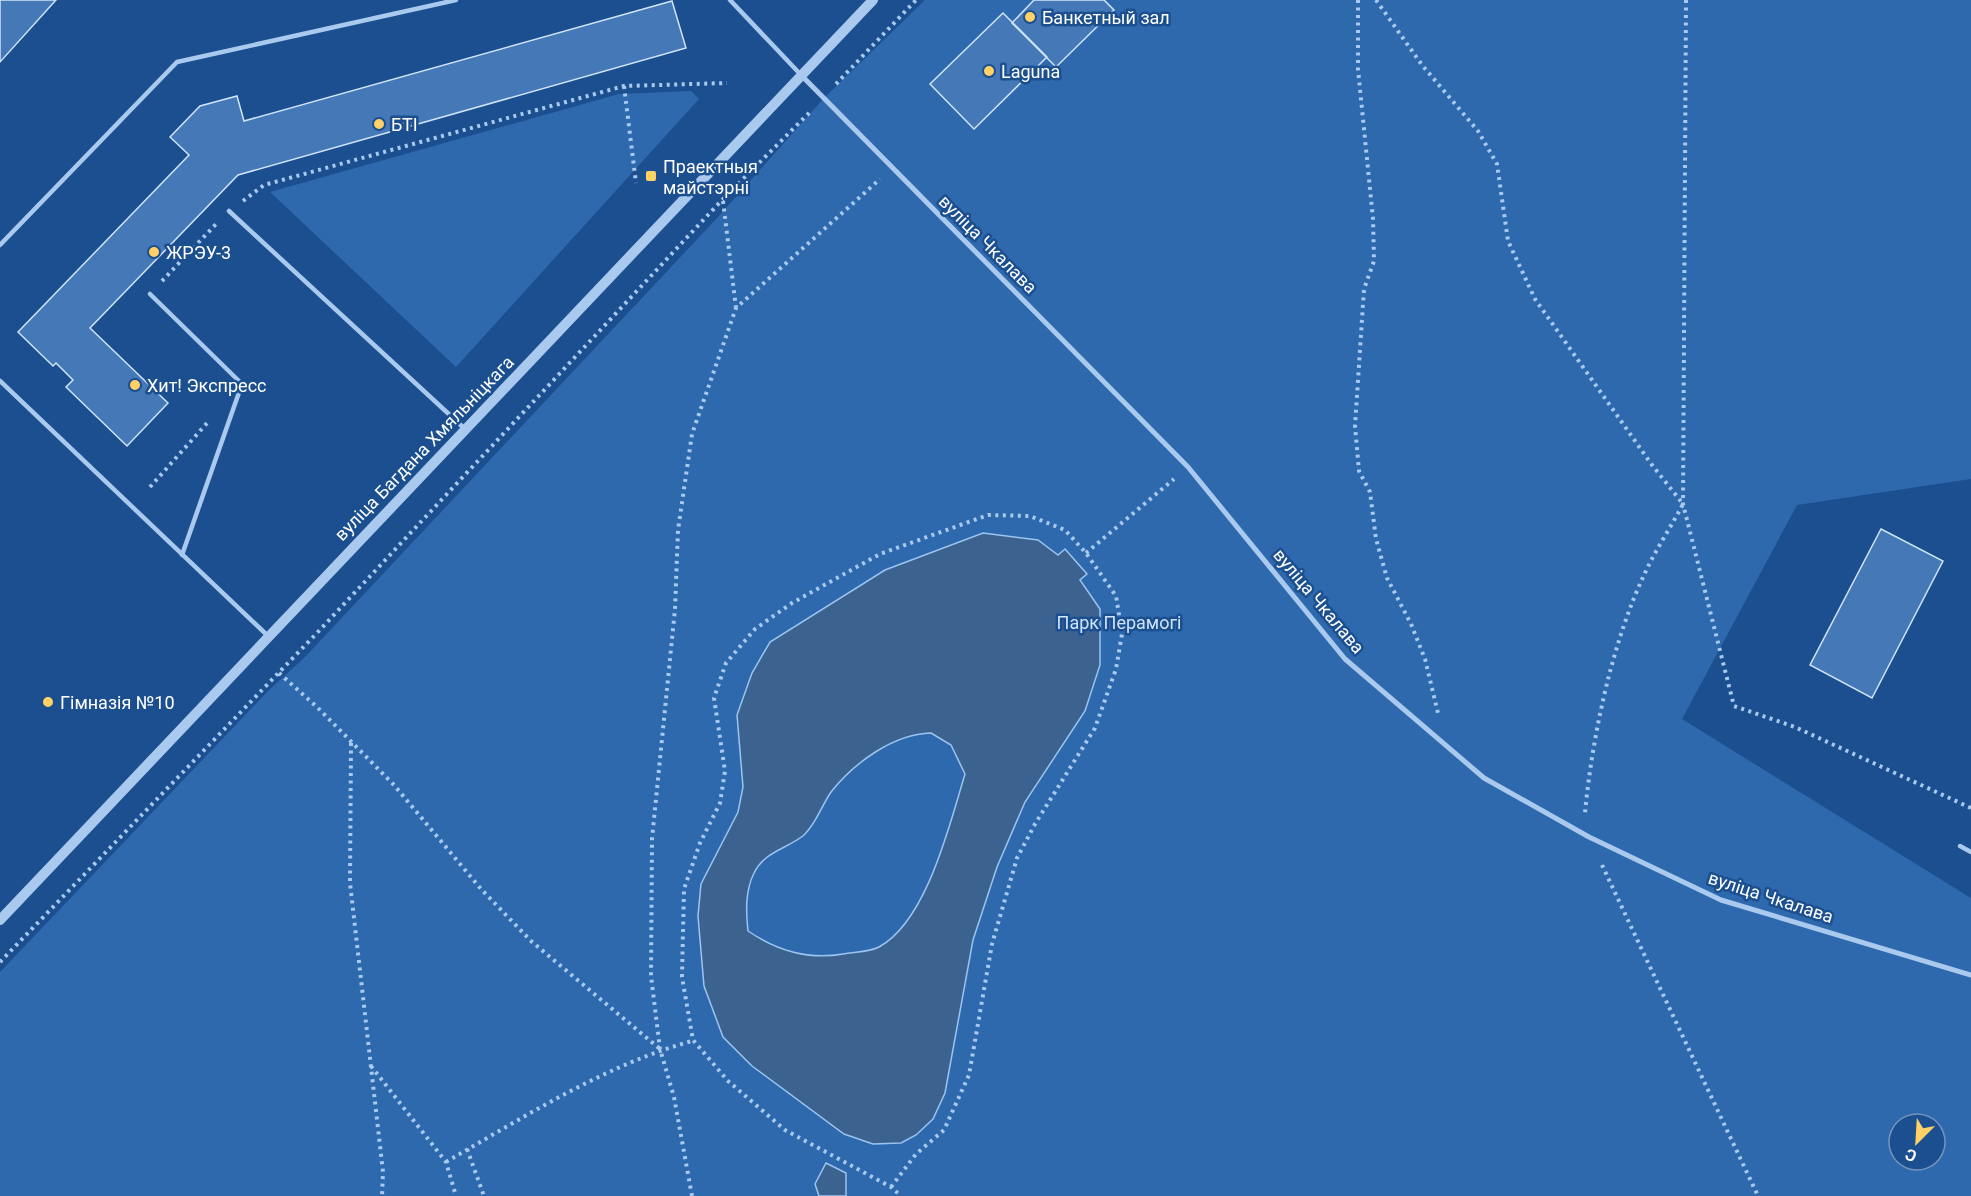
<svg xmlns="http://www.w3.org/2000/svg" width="1971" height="1196" font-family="Roboto,sans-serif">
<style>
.green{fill:#2e69ad;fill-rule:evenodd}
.water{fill:#3c6290;stroke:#9cc4f0;stroke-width:1.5;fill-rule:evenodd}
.building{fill:#4478b7;stroke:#cfe3fa;stroke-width:1.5}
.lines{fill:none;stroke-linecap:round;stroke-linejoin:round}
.path{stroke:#a9c9ee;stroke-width:4;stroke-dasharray:3 4.5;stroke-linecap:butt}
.service{stroke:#a9c9ee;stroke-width:4.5}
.pedestrian{stroke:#a9c9ee;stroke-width:5}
.tertiary{stroke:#a9c9ee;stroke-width:10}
.poi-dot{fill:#ffd166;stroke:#1b4f8f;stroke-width:2}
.labels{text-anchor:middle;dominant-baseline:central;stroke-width:5;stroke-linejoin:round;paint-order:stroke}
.poi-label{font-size:18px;fill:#fff;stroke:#1b4f8f;text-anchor:start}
.street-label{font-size:18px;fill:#fff;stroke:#1b4f8f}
.park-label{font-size:18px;fill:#cfe3fa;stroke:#1b4f8f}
</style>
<rect width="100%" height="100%" fill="#1b4f8f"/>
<path class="green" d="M925,0H1971V479L1797,505L1682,719L1971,898V1196H0V972L268,691L304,658L717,218L824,98ZM1899,1124H1935V1160H1899Z
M691,91L699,99L456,367L270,192L619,94Z"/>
<path class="water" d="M983,533L1038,540L1058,555L1065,549L1087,574L1080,580L1100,609V665L1085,711L1025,802L997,867L973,940L945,1093L933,1119L916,1135L901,1143L873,1144L844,1134L752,1066L723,1037L704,986L698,916L701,884L738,812L743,787L737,715L752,673L770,642L885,570ZM931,733L951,745L965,774C950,823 927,921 879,947C870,952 854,952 843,954C809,960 776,950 748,931C746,912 745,891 754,873C765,851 787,849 804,835C816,824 822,805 831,792C854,763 893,734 931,733Z
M826,1163L846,1173V1196H819L815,1184Z"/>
<path class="building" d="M0,0H56L0,62Z
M1034,0H1104L1114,10L1056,67L1012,23Z
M672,1L686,48L238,175L90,328L168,403L127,446L66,387L73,380L56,363L53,366L18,332L189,155L170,137L200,106L237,96L244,121Z
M1003,13L1047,57L974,129L930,84Z
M1881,529L1943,561L1872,698L1810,665Z"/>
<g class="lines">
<path class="path" d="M1358,0V69L1373,219L1374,261L1364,289L1355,426L1359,471L1370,492L1376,539L1387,578L1411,624L1425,659L1438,713
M1376,0L1422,65L1478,131L1497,164L1508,241L1535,299L1652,465L1683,504C1671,527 1656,549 1645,573C1612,642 1592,738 1585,813
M1686,0L1683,504L1734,706L1795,727L1971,808
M836,84L916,0
M624,86L636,183
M243,201L264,185L624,86L727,83
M723,201L736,308
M162,281L217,223
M150,487L208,422
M1086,553L1174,479
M279,673L318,708L394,785L481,889L531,941L660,1049
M351,743L350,883L383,1172L382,1196
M1602,865L1758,1196
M0,962L316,634L722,200L811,111
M371,1066L446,1162L456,1196
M467,1149L484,1196
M446,1162C524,1117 605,1065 692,1041
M891,1187L916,1154L944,1130L969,1075L992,944L1017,858L1035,824L1095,728L1116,669L1122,634L1116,596L1086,553L1065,530L1030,516L988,515L880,554L792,603L755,629L726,663L714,698L725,771L720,803L700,843L684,889L682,977L693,1040L728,1081L785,1130L891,1187L901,1196
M692,1196L674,1097L660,1049L651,976L652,839L675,609L678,530L692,434L736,308L880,179"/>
<path class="service" d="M730,0L802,76
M229,211L465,429
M0,245L177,62L456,0
M150,294L242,384L182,555
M0,381L268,636
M1960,846L1971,852"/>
<path class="pedestrian" d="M802,76L1188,467L1345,659L1484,778L1589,837L1721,900L1971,975"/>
<path class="tertiary" d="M0,920L873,0"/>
</g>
<g class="poi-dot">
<circle cx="1030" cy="17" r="6"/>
<circle cx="989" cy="71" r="6"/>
<circle cx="379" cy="124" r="6"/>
<rect x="645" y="170" width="12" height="12" rx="3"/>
<circle cx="154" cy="252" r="6"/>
<circle cx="135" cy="385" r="6"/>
<circle cx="48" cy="702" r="6"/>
</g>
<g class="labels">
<g class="poi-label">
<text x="1042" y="17">Банкетный зал</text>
<text x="1001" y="71">Laguna</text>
<text x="391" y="124">БТІ</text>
<text x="663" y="166">Праектныя<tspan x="663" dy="21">майстэрні</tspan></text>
<text x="166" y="252">ЖРЭУ-3</text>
<text x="147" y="385">Хит! Экспресс</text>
<text x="60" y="702">Гімназія №10</text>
</g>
<g class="street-label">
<text transform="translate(988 244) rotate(45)">вуліца Чкалава</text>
<text transform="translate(424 448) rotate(-46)">вуліца Багдана Хмяльніцкага</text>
<text transform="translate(1319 601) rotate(50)">вуліца Чкалава</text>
<text transform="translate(1771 897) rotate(18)">вуліца Чкалава</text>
</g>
<g class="park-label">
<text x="1119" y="622">Парк Перамогі</text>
</g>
</g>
<g transform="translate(1917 1142) rotate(204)"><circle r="28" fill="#1b4f8f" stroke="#7695bc" stroke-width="1.5"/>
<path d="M0-4.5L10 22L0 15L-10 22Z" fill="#ffd166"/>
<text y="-9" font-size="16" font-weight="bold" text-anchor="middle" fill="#ffffff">С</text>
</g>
</svg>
